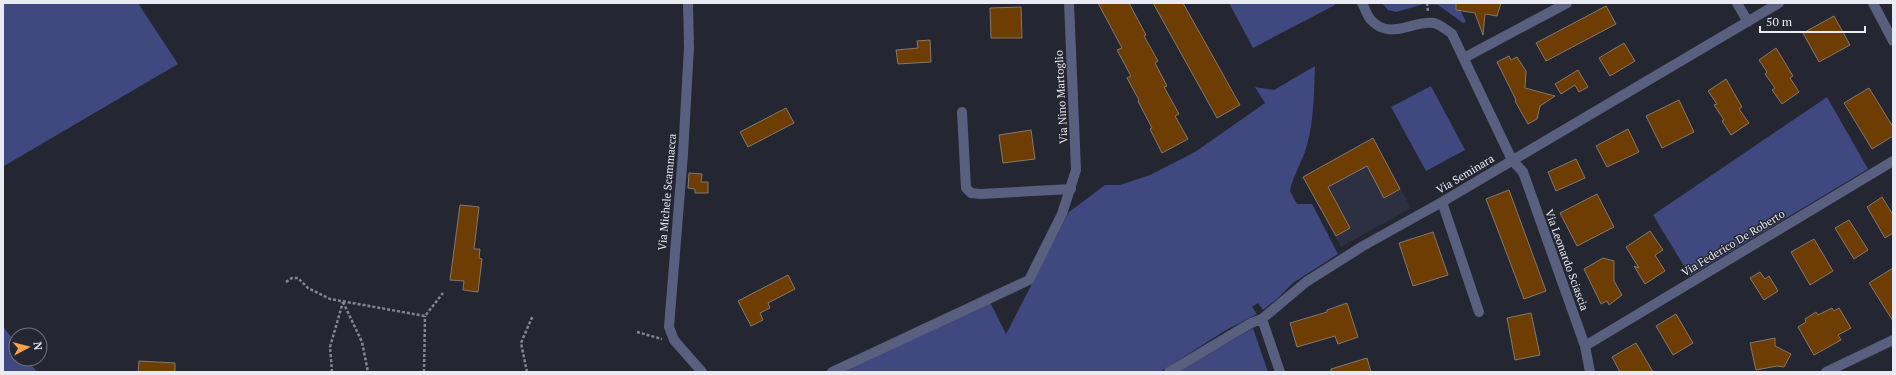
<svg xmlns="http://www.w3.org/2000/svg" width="1896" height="375" font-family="'PT Serif',serif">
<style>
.built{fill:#2c3040}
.green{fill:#3f487f}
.building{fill:#6e3d03;stroke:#84786e}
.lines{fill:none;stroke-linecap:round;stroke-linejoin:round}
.path{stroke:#84868f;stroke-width:2.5;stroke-dasharray:3 2;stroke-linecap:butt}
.minor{stroke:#585f7f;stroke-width:10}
.labels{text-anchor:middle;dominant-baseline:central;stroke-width:3;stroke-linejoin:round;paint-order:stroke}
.street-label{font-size:11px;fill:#e9eaf2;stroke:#242631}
</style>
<rect width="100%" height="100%" fill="#242631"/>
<path class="built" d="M1373,138L1411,208L1341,247L1303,177Z"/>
<path class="green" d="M3,3H138L178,64L4,166Z
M1229,3H1334L1335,5L1253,48Z
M1382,3H1457L1466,22L1463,23L1438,5L1424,4L1396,12L1388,10Z
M1315,66C1314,91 1314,120 1307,145C1303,161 1293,175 1290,191L1297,204H1312L1338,254L1293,283L1278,298L1263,310L1258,303L1252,307L1257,314L1226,330L1160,372H844L990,302L1006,334L1069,212L1105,185H1120L1150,175L1195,152L1265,103L1255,87L1274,90Z
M1431,86L1465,150L1426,171L1391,107Z
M1827,97L1868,169L1690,276L1653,215Z
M3,326L16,344V359H27L37,372H3Z
M1253,328L1268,372H1179L1185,368Z"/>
<path class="building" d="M1098,3H1129L1146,35L1144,36L1158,61L1155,63L1167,86L1164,87L1179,114L1175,116L1188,139L1162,153L1150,129L1152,128L1138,101L1139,100L1127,78L1131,76L1117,50L1122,48Z
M1153,3H1183L1240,105L1217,118Z
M1456,3H1501L1497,16L1485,14L1483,35L1475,13L1456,10Z
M1606,6L1616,24L1546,61L1536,43Z
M1021,7L1022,38H991L990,8Z
M1834,16L1850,45L1819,62L1803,33Z
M930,40L931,62L898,64L896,50L918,48L917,41Z
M1624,43L1635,61L1610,76L1599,58Z
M1776,48L1793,76L1790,78L1799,92L1782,104L1772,90L1775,88L1765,74L1767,72L1759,60Z
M1509,56L1511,60L1517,57L1526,71L1525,88L1555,96L1540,106L1537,119L1528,124L1515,101L1516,100L1497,62Z
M1578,70L1588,87L1579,92L1575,85L1561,94L1555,84Z
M1726,79L1742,107L1739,109L1749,123L1731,135L1722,121L1724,120L1714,105L1717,104L1708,91Z
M1869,88L1893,127V136L1872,149L1844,103Z
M1679,100L1694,132L1662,148L1646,116Z
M786,108L794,123L748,147L740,132Z
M1628,129L1639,152L1607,167L1596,146Z
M1031,130L1035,159L1003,163L999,135Z
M1373,138L1400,189L1384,198L1367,166L1328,187L1350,228L1336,236L1303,177Z
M1576,159L1585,178L1556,191L1548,172Z
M689,173L702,174L701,182H708V193H695V189L688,188Z
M1509,190L1546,291L1524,299L1486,199Z
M1597,194L1614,227L1577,246L1560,213Z
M1882,197L1893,215V233L1885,238L1867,207Z
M460,205L479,207L474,249H480L479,258L482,259L478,292L463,290L464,281L450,280Z
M1849,220L1868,250L1854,259L1835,228Z
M1650,231L1663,250L1655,255L1665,271L1645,284L1634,266L1639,268L1626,247Z
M1433,232L1448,275L1413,286L1399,243Z
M1814,239L1833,271L1810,285L1791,252Z
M1603,258L1614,261V281L1622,295L1609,305L1607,301L1601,304L1584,269Z
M1893,268V321L1869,283Z
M1760,272L1765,279L1769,276L1778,291L1764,300L1750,278Z
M788,275L795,289L768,303L770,308L760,313L763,320L751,326L738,301Z
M1347,303L1358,337L1338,344L1335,336L1297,347L1290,323L1327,312V310Z
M1832,308L1834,311L1839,308L1851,328L1838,335L1841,340L1814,355L1798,327L1806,322L1805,319L1816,312L1818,315Z
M1531,313L1540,355L1515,360L1507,318Z
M1676,314L1693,343L1673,355L1656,326Z
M1775,338V346L1791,354L1784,367L1777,366L1756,370L1750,343Z
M1636,343L1653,372H1620L1612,357Z
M1367,358L1371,372H1331V369Z
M139,361L175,363V372H138Z"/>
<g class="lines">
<path class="path" d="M1427,3L1428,12
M286,282L292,278H298L308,288L330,299L425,316L443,293
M343,302L362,342L368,372
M637,332L662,339
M332,372L330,347L343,302
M424,372L425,316
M527,372L521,343L533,315"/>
<path class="minor" d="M688,3L689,47L683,154L669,327L674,340L702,372
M1362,3C1365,8 1367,16 1371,20C1390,41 1413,20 1434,23C1441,25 1447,30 1452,34L1512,160L1523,172L1585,346L1590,372
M1737,3L1748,22
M1873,3L1893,41
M1464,58L1567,3
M962,112L966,188L971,193L980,194L1071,189
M1442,202L1479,312
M1262,319L1280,372
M1585,346L1893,161
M832,372L1029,280L1062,214L1076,170L1069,3
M1169,372L1251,323L1262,319L1306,282L1363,246L1442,202L1779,3
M1826,372L1893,340"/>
</g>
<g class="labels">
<g class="street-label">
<text transform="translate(1061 97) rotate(-93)">Via Nino Martoglio</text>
<text transform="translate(1465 174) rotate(-31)">Via Seminara</text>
<text transform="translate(667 192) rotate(-85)">Via Michele Scammacca</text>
<text transform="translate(1733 243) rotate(-31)">Via Federico De Roberto</text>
<text transform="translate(1567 260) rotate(70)">Via Leonardo Sciascia</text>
</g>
</g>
<rect width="1896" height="375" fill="none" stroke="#e9eaf2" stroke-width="8"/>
<g transform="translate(28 347) rotate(83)"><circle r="19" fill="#242631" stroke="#73747e"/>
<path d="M0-3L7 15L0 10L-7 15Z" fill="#f8a04b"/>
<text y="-6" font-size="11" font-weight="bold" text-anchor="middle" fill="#e9eaf2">N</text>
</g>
<path d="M1760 26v6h105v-6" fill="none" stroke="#e9eaf2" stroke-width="2"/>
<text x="1766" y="26" font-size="12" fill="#e9eaf2" stroke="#242631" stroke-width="3" paint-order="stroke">50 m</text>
</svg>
